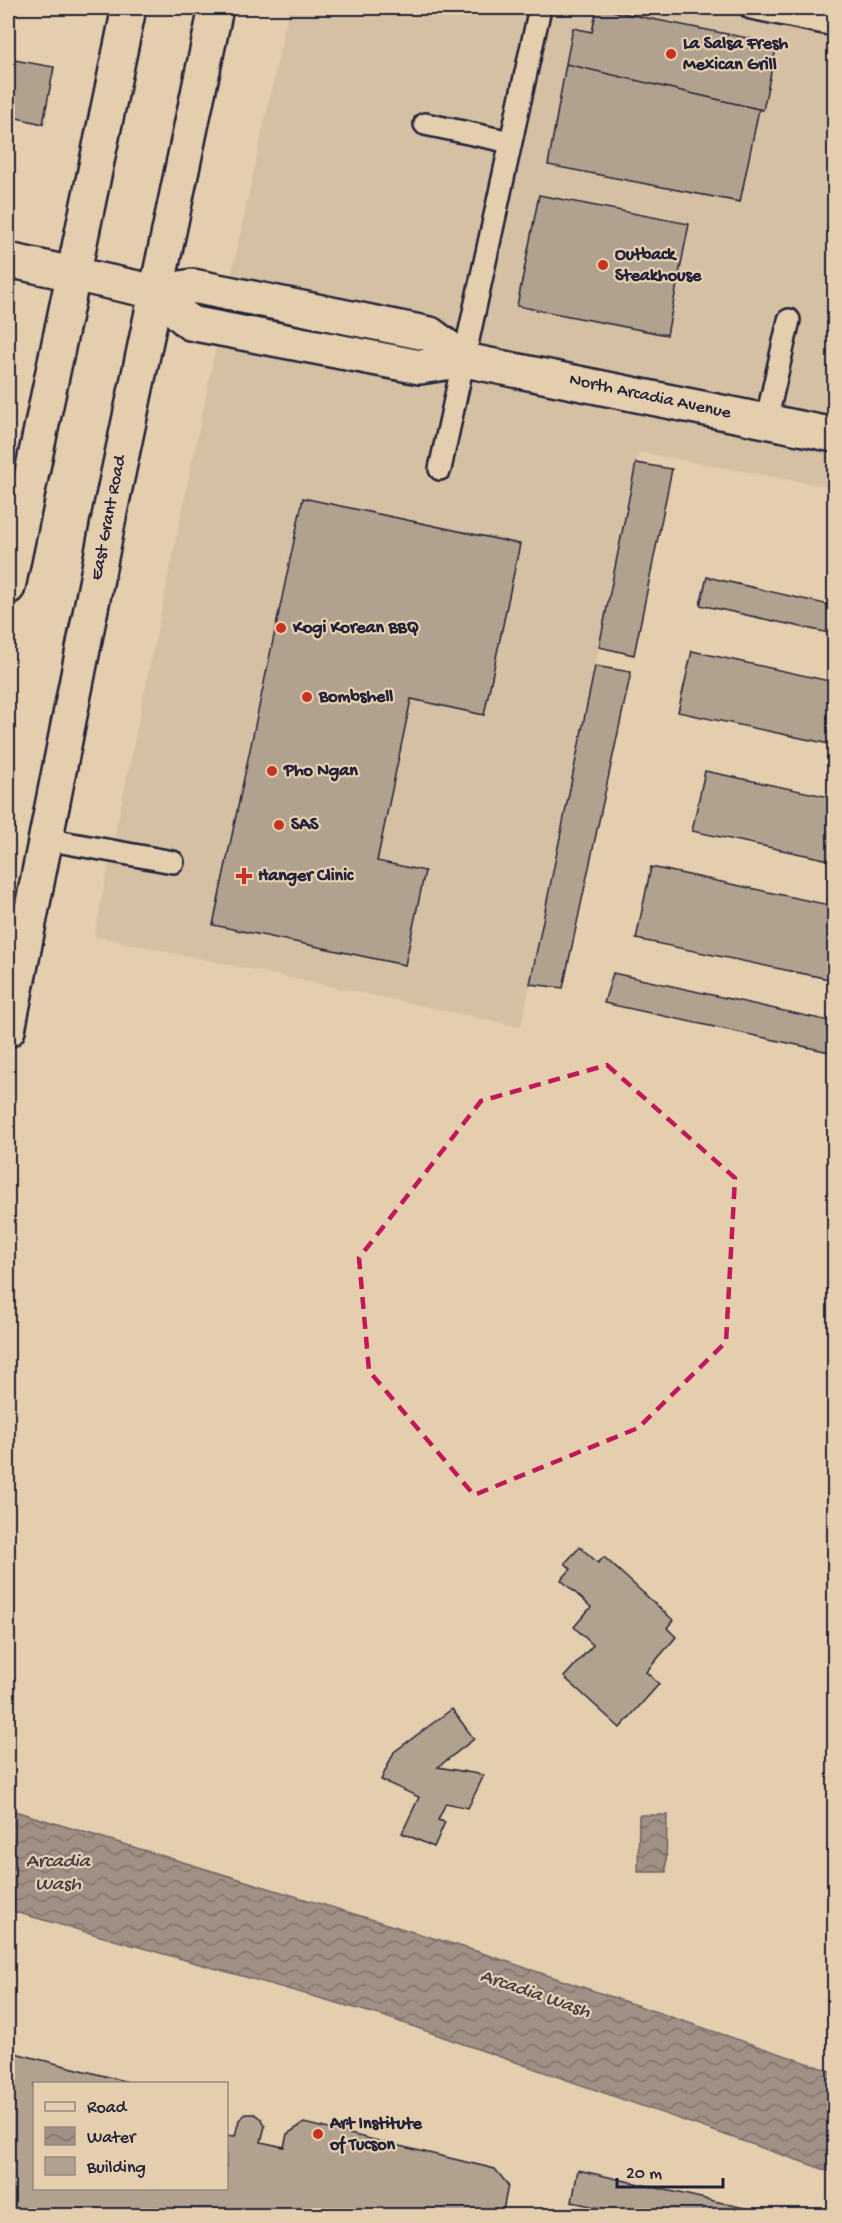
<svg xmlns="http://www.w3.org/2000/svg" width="842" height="2223" font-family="'Gochi Hand',sans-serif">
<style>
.built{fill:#d5c0a4}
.water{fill:url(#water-waves);stroke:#6e6467;stroke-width:1.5}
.building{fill:#b1a18f;stroke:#22223b;stroke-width:1.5}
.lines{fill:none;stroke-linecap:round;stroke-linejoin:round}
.service-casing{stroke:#22223b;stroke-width:26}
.minor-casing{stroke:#22223b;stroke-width:38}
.primary-casing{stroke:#22223b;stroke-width:38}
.service{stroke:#e4cead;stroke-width:21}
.minor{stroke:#e4cead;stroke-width:33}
.primary{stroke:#e4cead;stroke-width:33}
.marked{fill:none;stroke:#c2185b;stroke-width:4.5;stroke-dasharray:12 8;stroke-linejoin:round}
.poi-dot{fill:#c8321e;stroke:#e4cead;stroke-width:2}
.labels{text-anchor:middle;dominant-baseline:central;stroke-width:4.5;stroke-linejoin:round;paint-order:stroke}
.poi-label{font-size:18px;font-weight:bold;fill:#22223b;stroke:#e4cead;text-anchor:start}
.street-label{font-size:18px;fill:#22223b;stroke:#e4cead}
.water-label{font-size:20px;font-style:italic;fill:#423e4e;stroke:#e4cead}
</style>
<defs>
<pattern id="water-waves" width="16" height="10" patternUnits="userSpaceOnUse" patternTransform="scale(1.5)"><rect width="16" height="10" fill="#a09085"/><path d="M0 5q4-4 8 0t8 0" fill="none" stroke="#82756e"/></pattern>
</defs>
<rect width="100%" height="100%" fill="#e4cead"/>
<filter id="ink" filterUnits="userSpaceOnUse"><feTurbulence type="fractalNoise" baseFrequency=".0167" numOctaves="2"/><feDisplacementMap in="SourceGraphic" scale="12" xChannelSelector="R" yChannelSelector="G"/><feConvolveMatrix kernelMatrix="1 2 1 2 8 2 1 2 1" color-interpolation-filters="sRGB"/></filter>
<g filter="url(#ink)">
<path class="built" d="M289,8H834V488L639,452L521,1027L94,936L224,308Z"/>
<path class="water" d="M8,1809L476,1951L834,2072V2173L383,2016L8,1910Z
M639,1815H667L666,1872H638Z"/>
<path class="building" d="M597,8L777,44L763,110L566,64L573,28L592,32Z
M14,60L54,67L43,124L8,116V62Z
M566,64L759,109L740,202L548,165Z
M539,195L689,224L667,335L517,306Z
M636,463L672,469L634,655L599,647Z
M303,498L520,544L484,715L411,699L377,861L425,871L405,965L213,925Z
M707,577L834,606V634L700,605Z
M692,651L834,682V745L678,712Z
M595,666L631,672L563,988L530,984Z
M705,771L834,798V861L692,831Z
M651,867L834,906V980L636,939Z
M613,973L834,1022V1053L604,1003Z
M580,1547L598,1563L604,1557L673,1620L667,1628L676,1637L646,1672L659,1684L620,1728L564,1677L593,1645L574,1627L591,1607L561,1580L571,1569L565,1563Z
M452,1709L474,1739L438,1767L484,1775L468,1808L446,1803L438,1820L445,1822L434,1847L402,1833L419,1797L381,1780L394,1752Z
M15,2053L136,2084H34V2188H226V2135L235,2136L239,2120L246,2114H255L262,2119L265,2126L261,2142L284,2147L287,2134L304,2123L495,2169L508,2185L502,2216H8V2058Z
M578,2170L775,2215L636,2216L572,2202Z"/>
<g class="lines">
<g class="service-casing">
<path id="service" d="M751,8L834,25
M425,124L511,142
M766,422L789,320
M440,469L540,8
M45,839L173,862"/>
</g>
<g class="minor-casing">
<path id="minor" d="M8,260L156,292L193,286L430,334L465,360L420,367L190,323L156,292
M465,360L834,435"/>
</g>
<g class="primary-casing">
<path id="primary" d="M8,587L129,8
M8,1030L111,507L216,8"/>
</g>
<use href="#service" class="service"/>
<use href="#minor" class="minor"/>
<use href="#primary" class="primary"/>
</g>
</g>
<path class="marked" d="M607,1065L735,1178L726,1342L638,1428L474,1495L369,1371L359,1258L481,1101Z"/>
<g class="poi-dot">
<circle cx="671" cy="54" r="6"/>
<circle cx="603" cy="265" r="6"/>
<circle cx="281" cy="628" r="6"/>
<circle cx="307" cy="697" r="6"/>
<circle cx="272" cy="771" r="6"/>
<circle cx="279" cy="825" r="6"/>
<path d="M241 867h6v6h6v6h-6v6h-6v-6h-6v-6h6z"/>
<circle cx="318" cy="2134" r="6"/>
</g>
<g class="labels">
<g class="poi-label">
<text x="683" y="44">La Salsa Fresh<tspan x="683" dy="21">Mexican Grill</tspan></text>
<text x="615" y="255">Outback<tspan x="615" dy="21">Steakhouse</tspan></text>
<text x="293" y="628">Kogi Korean BBQ</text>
<text x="319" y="697">Bombshell</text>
<text x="284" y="771">Pho Ngan</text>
<text x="291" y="825">SAS</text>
<text x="258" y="876">Hanger Clinic</text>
<text x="330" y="2124">Art Institute<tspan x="330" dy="21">of Tucson</tspan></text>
</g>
<g class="street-label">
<text transform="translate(650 397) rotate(12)">North Arcadia Avenue</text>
<text transform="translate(109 518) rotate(-79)">East Grant Road</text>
</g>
<g class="water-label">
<text x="58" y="1862">Arcadia<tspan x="58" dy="23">Wash</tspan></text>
<text transform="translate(535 1995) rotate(19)">Arcadia Wash</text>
</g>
</g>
<rect width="842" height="2223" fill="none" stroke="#e4cead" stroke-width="30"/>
<rect x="15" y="15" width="812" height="2193" fill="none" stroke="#22223b" stroke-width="2" filter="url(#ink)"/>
<rect x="33" y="2082" width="195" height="108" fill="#e4cead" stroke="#96897f" stroke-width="1.5"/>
<rect x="45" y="2102" width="30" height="9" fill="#e4cead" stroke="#96897f" stroke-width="1.5"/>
<text x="87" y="2112" font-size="18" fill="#22223b">Road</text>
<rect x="45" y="2127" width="30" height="18" fill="url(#water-waves)" stroke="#96897f" stroke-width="1.5"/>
<text x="87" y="2142" font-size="18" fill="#22223b">Water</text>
<rect x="45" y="2157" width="30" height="18" fill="#b1a18f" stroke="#96897f" stroke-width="1.5"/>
<text x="87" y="2172" font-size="18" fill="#22223b">Building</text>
<path d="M617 2178v9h106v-9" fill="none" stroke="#22223b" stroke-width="3"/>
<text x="626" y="2178" font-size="18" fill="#22223b" stroke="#e4cead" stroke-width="4.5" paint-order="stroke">20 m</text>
</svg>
